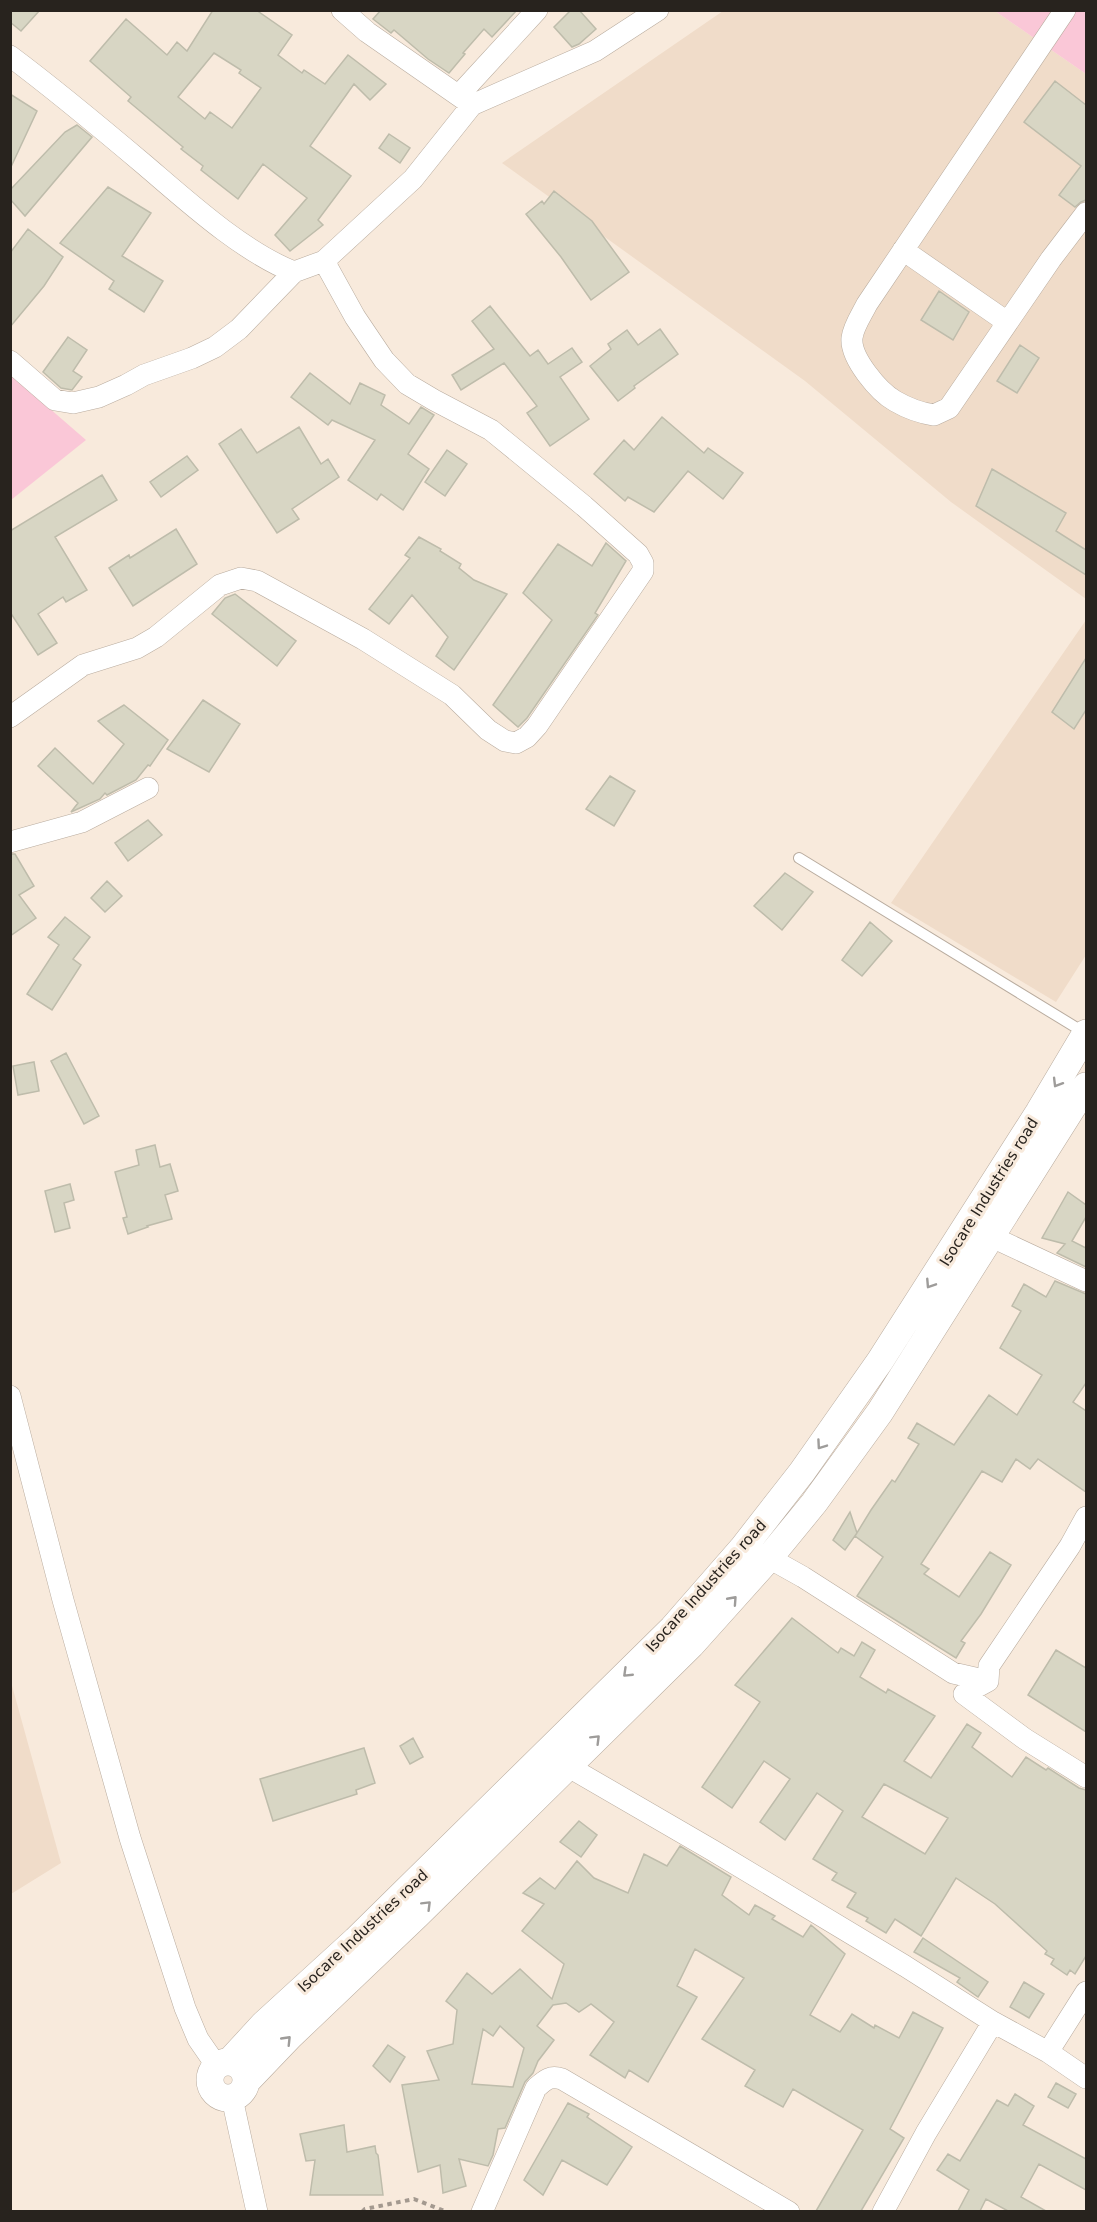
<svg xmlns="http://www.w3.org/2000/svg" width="1097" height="2222" font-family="'DejaVu Sans',sans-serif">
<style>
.built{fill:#f0dcc9}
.green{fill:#fac7d7}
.building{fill:#d8d6c4;stroke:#bebcab;stroke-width:1.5;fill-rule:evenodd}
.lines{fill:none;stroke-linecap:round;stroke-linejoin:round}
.service-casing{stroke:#b9ac9f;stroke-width:12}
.minor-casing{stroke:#b9ac9f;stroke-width:22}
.tertiary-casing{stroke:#b9ac9f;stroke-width:28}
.path{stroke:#a3998f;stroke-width:4;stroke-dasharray:4.5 4.5;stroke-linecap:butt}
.service{stroke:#fff;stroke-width:10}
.minor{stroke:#fff;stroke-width:21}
.tertiary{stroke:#fff;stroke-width:27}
.oneway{stroke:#9e9c9a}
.labels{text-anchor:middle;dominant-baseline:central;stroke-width:6;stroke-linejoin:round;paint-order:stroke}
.street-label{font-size:15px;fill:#28231e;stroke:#f8eadc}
</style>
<rect width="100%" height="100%" fill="#f8eadc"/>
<path class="built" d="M723,11H995L1086,74V599L951,502L805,381L502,163Z
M1086,620V955L1056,1002L891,903Z
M11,1682L61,1863L11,1894H10Z"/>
<path class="green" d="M995,11H1086V74Z
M11,375L86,440L11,500Z"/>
<path class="building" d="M10,10H40L21,31L10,22Z
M213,10H256L292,35L278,55L302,73L304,70L325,84L348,55L386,84L370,100L354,84L310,146L351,176L318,220L323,225L290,251L275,235L307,198L263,164L238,199L201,170L203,166L181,149L183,147L128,101L131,97L90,61L126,19L167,55L177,42L187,51ZM214,53L241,70L239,73L261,88L232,128L210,112L205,119L178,97Z
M381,10H517L492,37L484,29L463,53L465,54L449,73L428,59L394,30L391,33L373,19Z
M571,10H579L596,29L579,44L572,47L554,27Z
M1055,81L1086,105V200L1081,202L1075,207L1059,195L1081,166L1024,122Z
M10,94L37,111L10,169Z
M77,125L92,137L25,216L10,199V190L65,132Z
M389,134L410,148L400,163L379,148Z
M108,187L151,213L122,256L163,281L144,312L109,289L114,281L60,243Z
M554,191L592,221L629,272L591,300L561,257L526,214L542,201L544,204Z
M28,229L63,257L44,286L10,327V253Z
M939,291L969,312L953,340L921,320Z
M490,306L530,356L538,350L548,364L572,348L582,362L560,377L589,419L550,446L527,413L537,406L504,363L461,390L452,375L494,349L472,321Z
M660,329L678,354L634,386L635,388L618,401L590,366L611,349L608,344L627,330L638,345Z
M68,337L87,350L73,371L82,377L72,390L61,388L43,372Z
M1020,345L1039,358L1017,393L997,381Z
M310,373L350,404L360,383L385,395L381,405L409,424L421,407L434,415L408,454L429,469L403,510L381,494L377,500L348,480L375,440L332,420L328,425L291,397Z
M662,417L704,453L708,448L743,473L723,499L688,471L654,512L628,497L625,501L594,474L624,440L634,450Z
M299,427L321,464L328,459L339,477L292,509L299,519L277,533L219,444L241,429L257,453Z
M447,450L467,464L445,496L425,482Z
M187,456L198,470L161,497L150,482Z
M992,469L1066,513L1056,531L1086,550V575L976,506Z
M102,475L117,500L55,537L87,590L66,602L63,597L38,614L57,643L38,655L10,612V531Z
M176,529L197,564L133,606L109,568L129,555L130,558Z
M419,537L441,549L440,551L461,564L459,568L474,580L507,594L454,670L436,656L448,637L412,595L389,624L369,609L410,558L405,555Z
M606,543L626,561L595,613L598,615L527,718L518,727L493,705L552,620L523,593L558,544L592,566Z
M235,594L296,641L277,666L212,614L225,598Z
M1086,658V710L1074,729L1052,712Z
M203,700L240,724L209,772L167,749Z
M124,705L168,740L150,766L148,765L136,780L107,795L105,793L100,799L71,812L78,803L38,766L55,748L93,784L124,744L98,721Z
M610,776L635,791L614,826L586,809Z
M148,820L162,835L128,861L115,843Z
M10,854H15L34,886L19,895L36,918L10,936Z
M785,873L813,892L782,930L754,906Z
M107,881L122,896L105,912L91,898Z
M65,917L90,937L73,959L81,965L52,1010L27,994L59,945L48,937Z
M870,922L892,941L862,976L842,960Z
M66,1053L99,1116L84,1124L51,1061Z
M34,1062L39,1091L18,1095L13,1066Z
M155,1145L160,1167L170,1164L178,1191L165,1195L172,1219L147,1226L148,1227L128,1234L123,1218L127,1217L115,1172L139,1165L136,1150Z
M70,1184L74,1200L64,1203L70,1228L55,1232L45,1191Z
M1068,1192L1086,1205V1217L1072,1241L1086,1248V1267L1057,1253L1065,1244L1042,1238Z
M1055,1281L1086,1294V1383L1073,1402L1086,1411V1492L1038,1459L1030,1469L1016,1459L1002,1482L982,1471L921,1564L929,1569L924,1574L959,1597L990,1552L1011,1565L981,1614L961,1641L965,1643L956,1658L857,1596L883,1557L855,1536L871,1510L892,1480L895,1482L919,1444L908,1438L917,1423L954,1445L989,1395L1017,1415L1042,1375L1000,1348L1021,1311L1012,1306L1024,1284L1046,1297Z
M850,1512L857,1533L845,1550L833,1540Z
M792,1618L838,1653L841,1648L854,1656L862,1642L875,1650L860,1677L886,1693L888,1689L935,1716L904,1761L931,1778L967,1724L981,1733L972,1747L1012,1777L1026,1757L1046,1770L1048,1768L1079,1788L1086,1790V1956L1075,1974L1070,1970L1067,1975L1051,1964L1054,1959L1045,1954L1047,1951L995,1904L956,1878L921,1936L895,1919L886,1933L866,1921L868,1918L847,1907L856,1893L832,1880L837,1873L813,1859L843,1811L817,1793L785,1840L760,1822L790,1779L764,1761L732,1808L702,1787L760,1702L735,1685ZM884,1784L948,1818L925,1854L862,1817Z
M1056,1650L1086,1668V1732L1028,1695Z
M413,1738L423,1757L410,1764L400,1746Z
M364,1748L375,1783L356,1790L357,1794L273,1821L260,1779Z
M579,1821L597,1835L581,1857L560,1842Z
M680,1846L731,1877L722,1895L749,1915L755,1905L775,1916L772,1919L803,1937L811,1925L845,1954L810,2015L840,2032L852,2014L874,2028L875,2025L899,2038L913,2012L943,2028L890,2129L904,2138L861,2211H816L863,2130L793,2089L783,2107L745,2086L755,2070L702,2039L744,1978L695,1949L677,1986L697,1997L648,2082L629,2070L625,2078L590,2055L614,2022L591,2004L579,2012L566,2003L553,2005L537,2026L554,2040L538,2061L533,2073L525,2082L505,2128L498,2129L493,2155L488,2166L459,2159L466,2186L443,2193L440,2165L418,2172L402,2085L439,2080L427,2051L453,2044L457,2010L446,2001L467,1973L492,1994L520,1969L552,1999L564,1964L522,1931L544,1904L523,1893L540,1878L555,1889L577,1861L594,1878L628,1893L644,1854L667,1866ZM500,2026L524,2048L513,2087L472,2084L483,2029L493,2036Z
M923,1938L988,1982L978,1997L957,1982L960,1978L914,1952Z
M1024,1982L1044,1994L1029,2018L1010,2007Z
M388,2045L405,2057L390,2082L373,2066Z
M1056,2083L1076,2094L1068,2108L1048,2097Z
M1015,2094L1034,2106L1023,2125L1086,2159V2190L1039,2164L1021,2197L1046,2211H1008L986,2199L980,2211H958L969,2190L937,2170L948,2154L960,2161L997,2100L1008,2106Z
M568,2103L589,2114L587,2117L632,2147L607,2185L562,2160L543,2195L524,2180Z
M344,2125L347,2152L375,2146L376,2153L378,2155L383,2195H310L315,2160L306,2161L300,2134Z"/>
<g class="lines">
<g class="service-casing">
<path id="service" d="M799,858L1085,1033"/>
</g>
<g class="minor-casing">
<path id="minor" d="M342,10L367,32L472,105
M1065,10L867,304C862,314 853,327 852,338C850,358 879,392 895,401C907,408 920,413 934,415L949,408L1051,259L1086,213
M10,56C57,91 101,128 146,166C188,202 243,252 294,272
M459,95L537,10
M903,250L1007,322
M10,361L55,400L73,403L99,397L126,385L144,375L192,358L215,347L239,329L294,272L324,261L413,179L472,105L595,51L658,10
M10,717L83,665L137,648L156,637L220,585L241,578L257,581L363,639L452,695L488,730L505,741L516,743L527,737L537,726L643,571V563L638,554L584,506L491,430L434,400L407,384L384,360L355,317L324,261
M10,842L82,822L148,788
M992,1237L1086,1281
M10,1396L63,1600L130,1838L185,2008L198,2039L216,2065
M1086,1517L1070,1546L989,1666L988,1681L964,1694L1025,1739L1086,1777
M769,1558L803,1577L953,1673L988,1681
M569,1767L712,1850L905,1966L993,2022L1048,2052L1086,2078
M1048,2052L1086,1992
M232,2098L257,2212
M482,2212L536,2088C545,2080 550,2075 562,2079L789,2212
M883,2212L926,2133L993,2022"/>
</g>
<g class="tertiary-casing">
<path id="tertiary" d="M230,2061L264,2024L356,1940L673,1628L742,1549L802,1472L880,1361L1039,1112L1086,1033
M210 2080a18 18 0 1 1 36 0a18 18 0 1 1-36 0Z
M246,2082L290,2036L417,1915L691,1645L769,1558L814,1503L880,1412L1086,1086"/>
</g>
<path class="path" d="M362,2212L365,2209L414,2199L447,2212"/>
<use href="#service" class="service"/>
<use href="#minor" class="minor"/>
<use href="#tertiary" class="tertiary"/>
</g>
<defs><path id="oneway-chevron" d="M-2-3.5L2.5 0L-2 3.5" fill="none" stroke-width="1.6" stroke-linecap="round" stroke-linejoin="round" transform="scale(1.5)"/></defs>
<g class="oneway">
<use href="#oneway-chevron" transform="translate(1057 1083) rotate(121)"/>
<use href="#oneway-chevron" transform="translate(930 1284) rotate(123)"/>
<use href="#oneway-chevron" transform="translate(821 1445) rotate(125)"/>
<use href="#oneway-chevron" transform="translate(733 1600) rotate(-48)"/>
<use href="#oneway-chevron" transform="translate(627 1673) rotate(136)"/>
<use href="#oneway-chevron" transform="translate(596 1739) rotate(-45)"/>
<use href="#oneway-chevron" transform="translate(427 1905) rotate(-45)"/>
<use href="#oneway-chevron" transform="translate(287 2040) rotate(-46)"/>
</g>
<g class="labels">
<g class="street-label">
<text transform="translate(989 1192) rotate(-58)">Isocare Industries road</text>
<text transform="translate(706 1586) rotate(-48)">Isocare Industries road</text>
<text transform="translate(363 1931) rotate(-43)">Isocare Industries road</text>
</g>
</g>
<rect width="1097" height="2222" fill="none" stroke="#28231e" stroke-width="24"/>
</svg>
